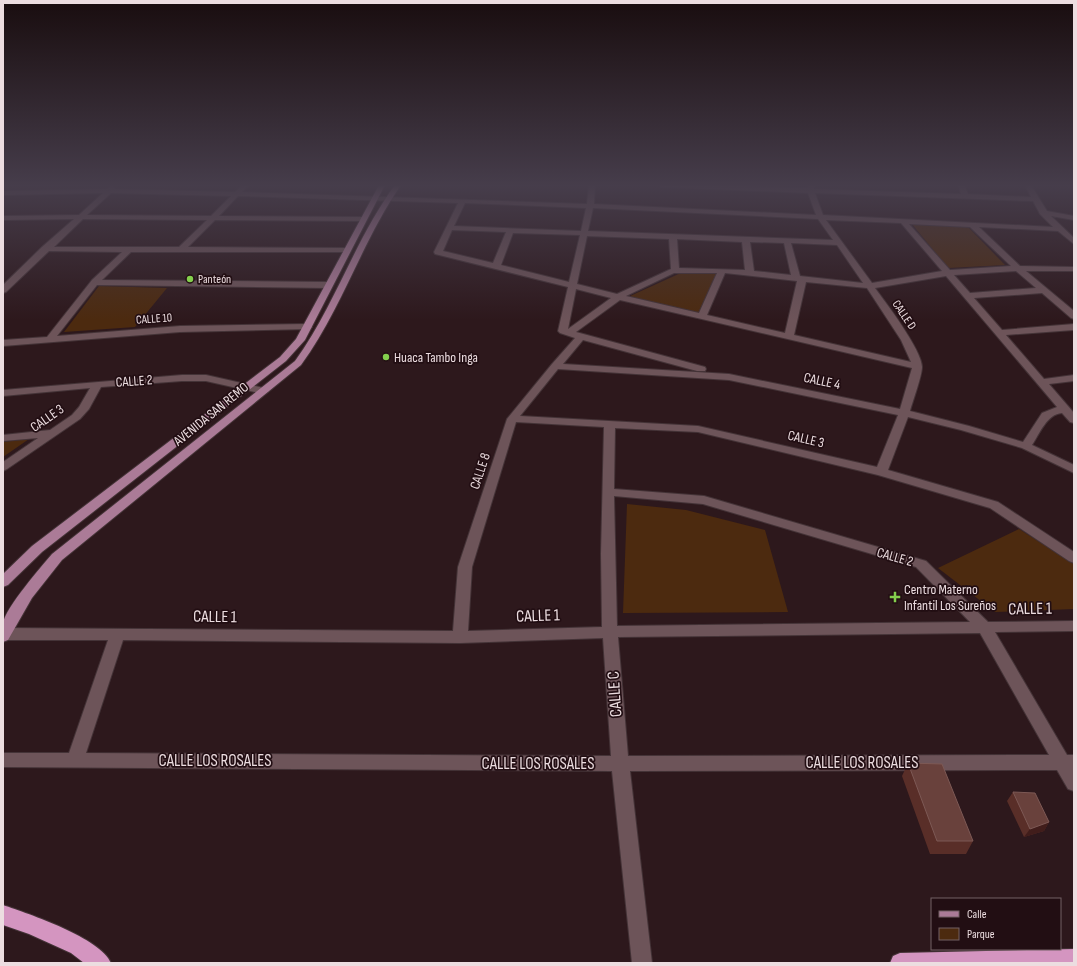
<svg xmlns="http://www.w3.org/2000/svg" width="1077" height="966" font-family="'Sofia Sans Condensed',sans-serif">
<style>
.green{fill:#4c2a0f}
.lines{fill:none;stroke-linecap:round;stroke-linejoin:round}
.minor-casing{stroke:#443337;stroke-width:2}
.major-casing{stroke:#443337;stroke-width:2}
.highway-casing{stroke:#443337;stroke-width:2}
.minor{fill:#6d5459;fill-rule:evenodd}
.major{fill:#ab7b97;fill-rule:evenodd}
.highway{fill:#d495c0;fill-rule:evenodd}
.wall{fill:#592e28}
.shaded-wall{fill:#411d1b}
.building{fill:#69413c;stroke:#7d5955}
.poi-dot{fill:#84cf4d;stroke:#220e13;stroke-width:1.5}
.labels{text-anchor:middle;dominant-baseline:central;stroke-width:3.5;stroke-linejoin:round;paint-order:stroke}
.far-poi-label{font-size:12px;fill:#ecdde0;stroke:#220e13;text-anchor:start}
.far-street-label{font-size:12px;fill:#ecdde0;stroke:#220e13}
.poi-label{font-size:14px;fill:#ecdde0;stroke:#220e13;text-anchor:start}
.street-label{font-size:14px;fill:#ecdde0;stroke:#220e13}
.near-street-label{font-size:17px;fill:#ecdde0;stroke:#220e13}
</style>
<rect width="100%" height="100%" fill="#2d181c"/>
<path class="green" d="M912,224L968,227L1005,265L948,268Z
M683,272L718,273L700,313L628,297Z
M99,286L167,288L135,327L64,332Z
M29,439L3,457V442Z
M627,504L686,510L765,530L788,612L623,613Z
M1019,529L1074,564V609L995,612L938,568Z"/>
<g class="lines">
<g class="minor-casing">
<path id="minor" d="M243,185H249L242,192L587,204L589,185H595L594,204L816,215L808,193L662,187L659,185H702L808,188V185H814V189L961,194L958,185H964L968,194L1031,197L1025,185H1031L1047,211L1074,216V220L1051,216L1074,238V244L1058,231L979,227L1020,266L1074,267V271H1026L1074,311V319L1071,318L1042,293L974,298L1002,330L1074,324V330L1006,335L1044,379L1074,375V381L1049,384L1074,413V423L1070,422L1062,413C1047,414 1040,433 1032,445L1074,465V473L1022,448L961,430L908,417L888,470L998,502L1074,552V563L1069,561L990,508L878,475L698,432L615,428L614,489L704,496L926,561L988,622L1074,621V631L995,632L1067,755H1074V791L1068,789L1057,770L630,771L652,963H632L612,771L3,767V753H69L108,640H3V628L453,631L458,567L507,419L552,364L575,338L560,333L558,331L568,287L435,254L434,252L458,203L238,196L219,216L363,217L367,219L363,221L215,220L188,247L350,248L351,250L347,252H131L102,280L329,282L333,285L329,288L97,285L57,336L180,326L307,324L310,325L312,327L310,329L180,332L3,346V340L47,337L92,280L122,252L49,251L6,292L3,293V285L42,247L74,219L3,220V216L79,215L103,193L3,195V191L107,189L112,186L114,187L115,189L235,192ZM111,193L231,196L211,216L87,215ZM815,193L1033,201L1040,214L1053,227L823,215ZM465,203L586,208L581,231L454,226ZM593,208L818,219L833,240L588,231ZM83,219L207,220L179,247H54ZM826,220L901,223L942,271L872,283ZM909,224L970,227L1011,266L950,270ZM452,230L506,232L493,263L443,251ZM513,233L580,235L569,282L501,265ZM587,236L669,239L671,269L617,294L577,284ZM677,239L742,242L745,270L679,268ZM750,242L784,243L791,275L754,271ZM791,243L837,245L863,283L800,276ZM1016,271L1036,288L970,293L954,275ZM674,273H717L699,313L626,296ZM725,273L797,281L785,333L707,315ZM946,276L1057,407L1042,413L1023,442L969,426L910,411C913,400 922,376 922,367C922,350 886,303 875,288ZM806,282L867,288L901,340L911,362L794,335ZM576,289L611,298L568,329ZM620,300L912,368L900,409L729,374L563,364L583,340L697,371H705L706,369L705,367L576,332ZM558,369L729,380L898,415L877,467L698,426L520,416ZM516,422L604,427L601,554L602,627L468,631L472,567ZM614,496L703,504L916,567L970,622L617,626ZM980,633L1049,755L628,756L618,637ZM603,638L611,756L86,753L123,640L460,643Z
M182,375H206L268,389L269,391L264,394L206,381H182L101,387L89,409L80,419L7,469L3,471V462L38,438L3,441V435L50,430L72,415L79,407L90,388L3,396V390Z"/>
</g>
<g class="major-casing">
<path id="major" d="M379,185H385L305,340L286,361L42,552L8,585L3,587V574L32,546L280,357L296,339Z
M395,185H401C362,241 342,309 301,365L62,560L32,598L8,640L3,642C3,636 2,629 3,623C6,607 41,567 52,554L295,361C335,306 355,239 395,185Z"/>
</g>
<g class="highway-casing">
<path id="highway" d="M3,905C29,914 101,938 111,963H84L71,953L29,934L3,925Z
M1074,949V963H890L893,956L900,953Z"/>
</g>
<use href="#minor" class="minor"/>
<use href="#major" class="major"/>
<use href="#highway" class="highway"/>
</g>
<path class="wall" d="M908,763L973,841L966,854H930L902,776Z
M1013,792L1049,822L1044,831L1024,837L1007,801Z"/>
<path class="shaded-wall" d="M1049,822L1044,831L1024,837L1030,829Z"/>
<path class="building" d="M908,763L942,764L973,841H937Z
M1013,792L1035,793L1049,822L1030,829Z"/>
<linearGradient id="sky" x2="0" y2="1"><stop stop-color="#190d0f"/><stop offset="0.58" stop-color="#463d4b"/><stop offset="1" stop-color="#463d4b" stop-opacity="0"/></linearGradient>
<rect width="1077" height="320" fill="url(#sky)"/>
<g class="poi-dot">
<circle cx="190" cy="279" r="4"/>
<circle cx="386" cy="357" r="4"/>
<path d="M893 591h4v4h4v4h-4v4h-4v-4h-4v-4h4z"/>
</g>
<g class="labels">
<g class="far-poi-label">
<text x="198" y="279">Panteón</text>
</g>
<g class="far-street-label">
<text transform="translate(904 315) rotate(56)">CALLE D</text>
<text transform="translate(154 319) rotate(-4)">CALLE 10</text>
</g>
<g class="poi-label">
<text x="394" y="357">Huaca Tambo Inga</text>
<text x="904" y="589">Centro Materno<tspan x="904" dy="16">Infantil Los Sureños</tspan></text>
</g>
<g class="street-label">
<text transform="translate(134 381) rotate(-4)">CALLE 2</text>
<text transform="translate(822 381) rotate(12)">CALLE 4</text>
<text transform="translate(211 414) rotate(-39)">AVENIDA SAN REMO</text>
<text transform="translate(47 418) rotate(-35)">CALLE 3</text>
<text transform="translate(806 439) rotate(13)">CALLE 3</text>
<text transform="translate(480 471) rotate(-72)">CALLE 8</text>
<text transform="translate(895 557) rotate(16)">CALLE 2</text>
</g>
<g class="near-street-label">
<text transform="translate(1030 609) rotate(-1)">CALLE 1</text>
<text transform="translate(538 616) rotate(-2)">CALLE 1</text>
<text transform="translate(215 617) rotate(1)">CALLE 1</text>
<text transform="translate(615 694) rotate(-94)">CALLE C</text>
<text x="215" y="761">CALLE LOS ROSALES</text>
<text x="862" y="763">CALLE LOS ROSALES</text>
<text x="538" y="764">CALLE LOS ROSALES</text>
</g>
</g>
<rect width="1077" height="966" fill="none" stroke="#ecdde0" stroke-width="8"/>
<rect x="931" y="898" width="130" height="52" fill="#220e13" stroke="#736165"/>
<rect x="939" y="911" width="20" height="6" fill="#ab7b97" stroke="#736165"/>
<text x="967" y="918" font-size="12" fill="#ecdde0">Calle</text>
<rect x="939" y="928" width="20" height="12" fill="#4c2a0f" stroke="#736165"/>
<text x="967" y="938" font-size="12" fill="#ecdde0">Parque</text>
</svg>
